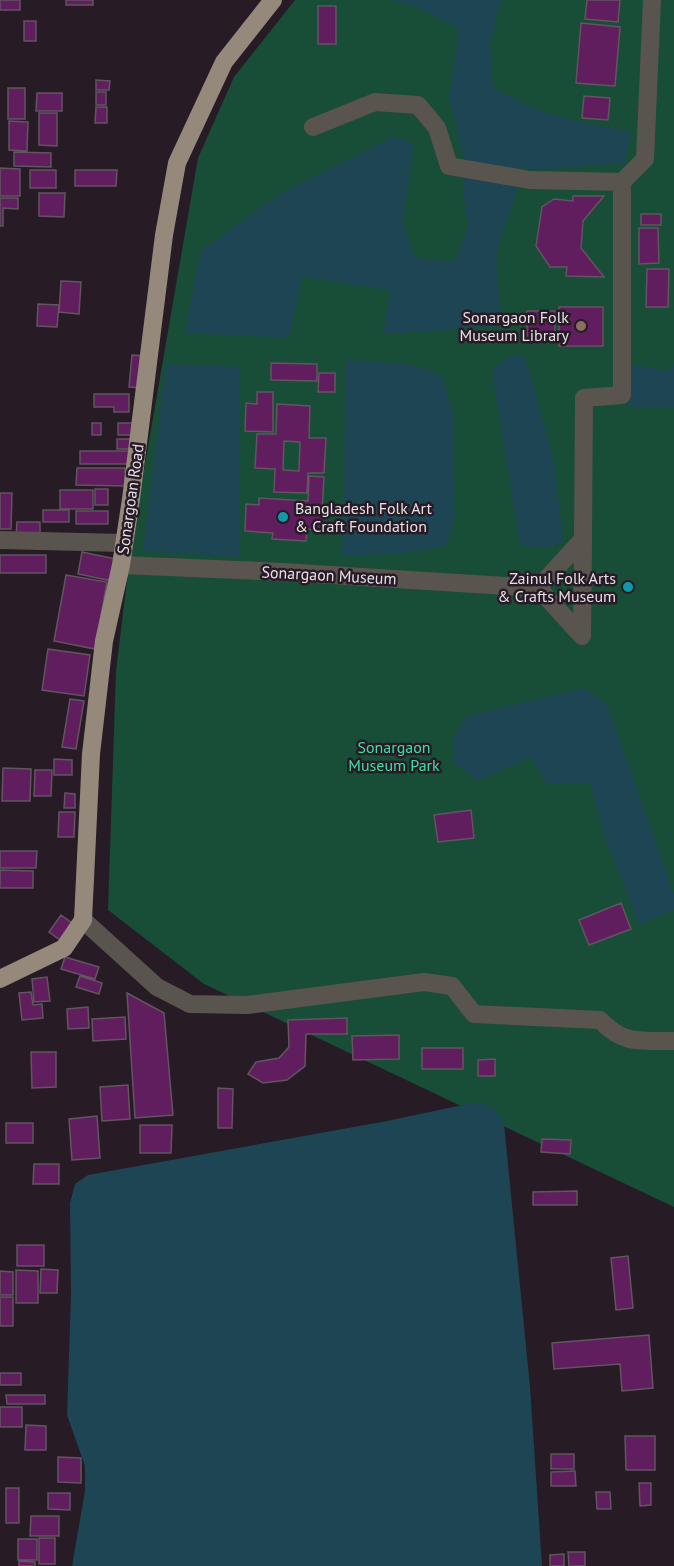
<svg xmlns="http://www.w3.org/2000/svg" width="674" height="1566" font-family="'PT Sans',sans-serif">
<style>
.green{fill:#184d38}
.water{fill:#1e4554}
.building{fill:#611e5e;stroke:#625461;stroke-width:1.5;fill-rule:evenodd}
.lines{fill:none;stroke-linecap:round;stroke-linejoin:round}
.minor{stroke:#5a544e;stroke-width:18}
.major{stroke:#95897c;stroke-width:18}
.education-dot{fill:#8d6e63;stroke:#271b26;stroke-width:2}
.culture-dot{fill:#0f9aa8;stroke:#271b26;stroke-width:2}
.labels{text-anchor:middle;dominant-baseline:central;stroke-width:5;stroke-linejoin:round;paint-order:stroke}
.poi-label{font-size:16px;fill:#e8dfe7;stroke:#271b26;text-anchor:end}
.street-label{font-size:16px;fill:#e8dfe7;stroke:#271b26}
.park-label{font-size:16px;fill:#3ee0a4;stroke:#271b26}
</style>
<rect width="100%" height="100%" fill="#271b26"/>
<path class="green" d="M295,0H674V1207L204,984L108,910L116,671L132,539L198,158L234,77Z"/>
<path class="water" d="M391,0H504L500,5L490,43L493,87C536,115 582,122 631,132L625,163L540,170L519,168C519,197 507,216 499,243C493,265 500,304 505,326L383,334L390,290L302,277L289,338L185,333L200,251L275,197L394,136L414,144L403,225L415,258L455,262L468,226L463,193V155L449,98L459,29L427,11Z
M511,355H522L528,365L555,467L563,543L550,547L520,546L493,378L494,368Z
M346,360L413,365L442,376L453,412L455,520L445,546L404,553L342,556Z
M166,364L240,367L239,557L143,551Z
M630,364L666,371L674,366V407H630Z
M584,688L607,704L674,894V910L639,925L605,837L590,783H546L531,757L478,781L453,762V739L467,716Z
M472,1103C490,1103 496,1109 504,1124L530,1387L542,1566H72L85,1491V1466L67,1415L71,1295L70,1203L75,1184L88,1175L387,1121Z"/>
<path class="building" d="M0,0H20V10H0Z
M66,0H93V5H66Z
M587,0H620L618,22L585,19Z
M318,6H336V44H318Z
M24,21H36V41H24Z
M581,23L620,27L615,86L576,83Z
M96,80L110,81L109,90H96Z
M8,88H25V119H8Z
M96,92H106V105H96Z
M37,93H62V111H36Z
M584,96L610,98L608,120L582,118Z
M96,107H107V123H95Z
M39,113H57V146L39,145Z
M9,121L28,122L27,151L9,150Z
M14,152L51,153V167L14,166Z
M0,168L20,169V196H0Z
M30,170H56V188H30Z
M75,170H117L116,186H75Z
M39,193H65L64,217L39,216Z
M573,196H604L583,221L581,248L604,277L566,276L567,267H550L536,246L542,207L554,199L573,201Z
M0,198H18V209L3,208V226H0Z
M641,214H661V225H641Z
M639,228H658L659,263L639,264Z
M647,269H669L668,307H646Z
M61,281L81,282L79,314L59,312Z
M38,304L59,305L57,327L37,326Z
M559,307H603V346H559Z
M527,311H555V338H527Z
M132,355L145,356L142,388L129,387Z
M271,363L317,364V381L271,380Z
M319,373H335V392H318Z
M257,392H273V432L245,431L246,403L257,404Z
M94,394H129V412H114V407H94Z
M277,404L310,406L309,438H326L324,473H308L307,493L274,492L275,469L255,468L257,434H276ZM284,441L300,442L299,471L283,470Z
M92,423H101V435H92Z
M118,423H135V435H118Z
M117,439H132V449H117Z
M80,451H129V464H80Z
M77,468H125V486L76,485Z
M309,476L324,477L321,530L307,529L306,541L272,539L273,533L245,531L246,504L259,505V498L308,501Z
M95,489H108V505H95Z
M60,490H93V509H60Z
M0,493H12L11,529H0Z
M43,510H69V522H43Z
M76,511H108V524H76Z
M17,522H40V537H16Z
M82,552L116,559L112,581L78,574Z
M0,555H46V573H0Z
M66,575L107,582L95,649L54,641Z
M48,649L90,655L84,696L42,690Z
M70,699L84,701L76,749L62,747Z
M54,759L72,760V775H54Z
M3,768L31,769L30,801H2Z
M35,770H52L51,796H34Z
M65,793L75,794V808H64Z
M471,810L474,838L438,842L434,815Z
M59,812H75L74,837H58Z
M0,851H37L36,868H0Z
M0,870L33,871V888H0Z
M621,903L631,929L589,945L579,920Z
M61,915L72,923L60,940L49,932Z
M65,957L99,967L95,979L61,969Z
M80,976L102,983L99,994L76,987Z
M47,977L50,1001L34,1002L32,979Z
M31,992L33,1005L42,1004L43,1018L22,1020L19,993Z
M127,993L164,1013L173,1115L135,1118Z
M88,1007L89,1028L68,1029L67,1009Z
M125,1017L126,1039L93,1041L92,1019Z
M347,1018V1034H306L305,1066L287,1080L263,1083L248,1074L256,1062L279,1058L289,1047L288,1020Z
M399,1035V1059L353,1060L352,1036Z
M422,1048H463V1069H422Z
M31,1052H56V1087L32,1088Z
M495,1059V1076H478V1060Z
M128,1085L130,1119L102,1121L100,1087Z
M218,1088L233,1089L232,1128H218Z
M97,1116L100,1158L72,1160L69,1119Z
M6,1123H33V1143H6Z
M140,1125H172L171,1153H140Z
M542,1139L571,1140L570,1154L541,1152Z
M34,1164H59V1184H33Z
M577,1191V1205H533V1192Z
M17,1245H44V1266H17Z
M628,1256L633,1308L616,1310L611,1258Z
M41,1269L58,1270L57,1293H40Z
M16,1270L38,1271V1303H16Z
M0,1271L13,1272V1295H0Z
M0,1297H13V1326H0Z
M649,1335L653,1388L622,1391L620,1364L554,1369L552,1343Z
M0,1373H21V1385H0Z
M6,1395H45V1404H7Z
M0,1407H22V1427H0Z
M26,1425L46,1426V1450H25Z
M625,1436H655V1470H626Z
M551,1454H574V1469H551Z
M58,1457L81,1458V1483L58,1482Z
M575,1471L576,1486H551V1472Z
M639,1483H651V1505L640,1506Z
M6,1488H19V1523H6Z
M596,1492H610L611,1509H597Z
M48,1493H70V1510L48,1509Z
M31,1516H59V1536H30Z
M39,1538H55V1564H39Z
M18,1539H37V1560H18Z
M568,1552H585V1566H569Z
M564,1554V1566H550V1555Z
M19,1561L35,1562V1566H19Z"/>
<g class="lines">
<path class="minor" d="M313,127L375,102L418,105L437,128L449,166L530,180L622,182
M583,539L584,398L622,395V182L645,159L652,0
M0,540L123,543
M121,565L283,572L538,588L583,539L582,636L538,588
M83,920L157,987L190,1004L247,1005L424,982L452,986L474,1014L600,1020C625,1046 641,1040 674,1041"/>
<path class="major" d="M0,979L64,948L83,920L91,754L104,641L121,565L131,499L164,235L177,163L224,62L273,0"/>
</g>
<circle class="education-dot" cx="581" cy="326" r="6"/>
<g class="culture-dot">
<circle cx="283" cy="517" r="6"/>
<circle cx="628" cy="587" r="6"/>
</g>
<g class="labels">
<g class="poi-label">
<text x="569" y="317">Sonargaon Folk<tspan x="569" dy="18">Museum Library</tspan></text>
<text x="295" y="508" text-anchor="start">Bangladesh Folk Art<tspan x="295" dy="18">&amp; Craft Foundation</tspan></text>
<text x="616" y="578">Zainul Folk Arts<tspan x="616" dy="18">&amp; Crafts Museum</tspan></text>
</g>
<g class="street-label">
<text transform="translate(130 499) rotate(-82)">Sonargoan Road</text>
<text transform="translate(329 575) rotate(3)">Sonargaon Museum</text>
</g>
<g class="park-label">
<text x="394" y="747">Sonargaon<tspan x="394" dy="18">Museum Park</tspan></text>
</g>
</g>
</svg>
